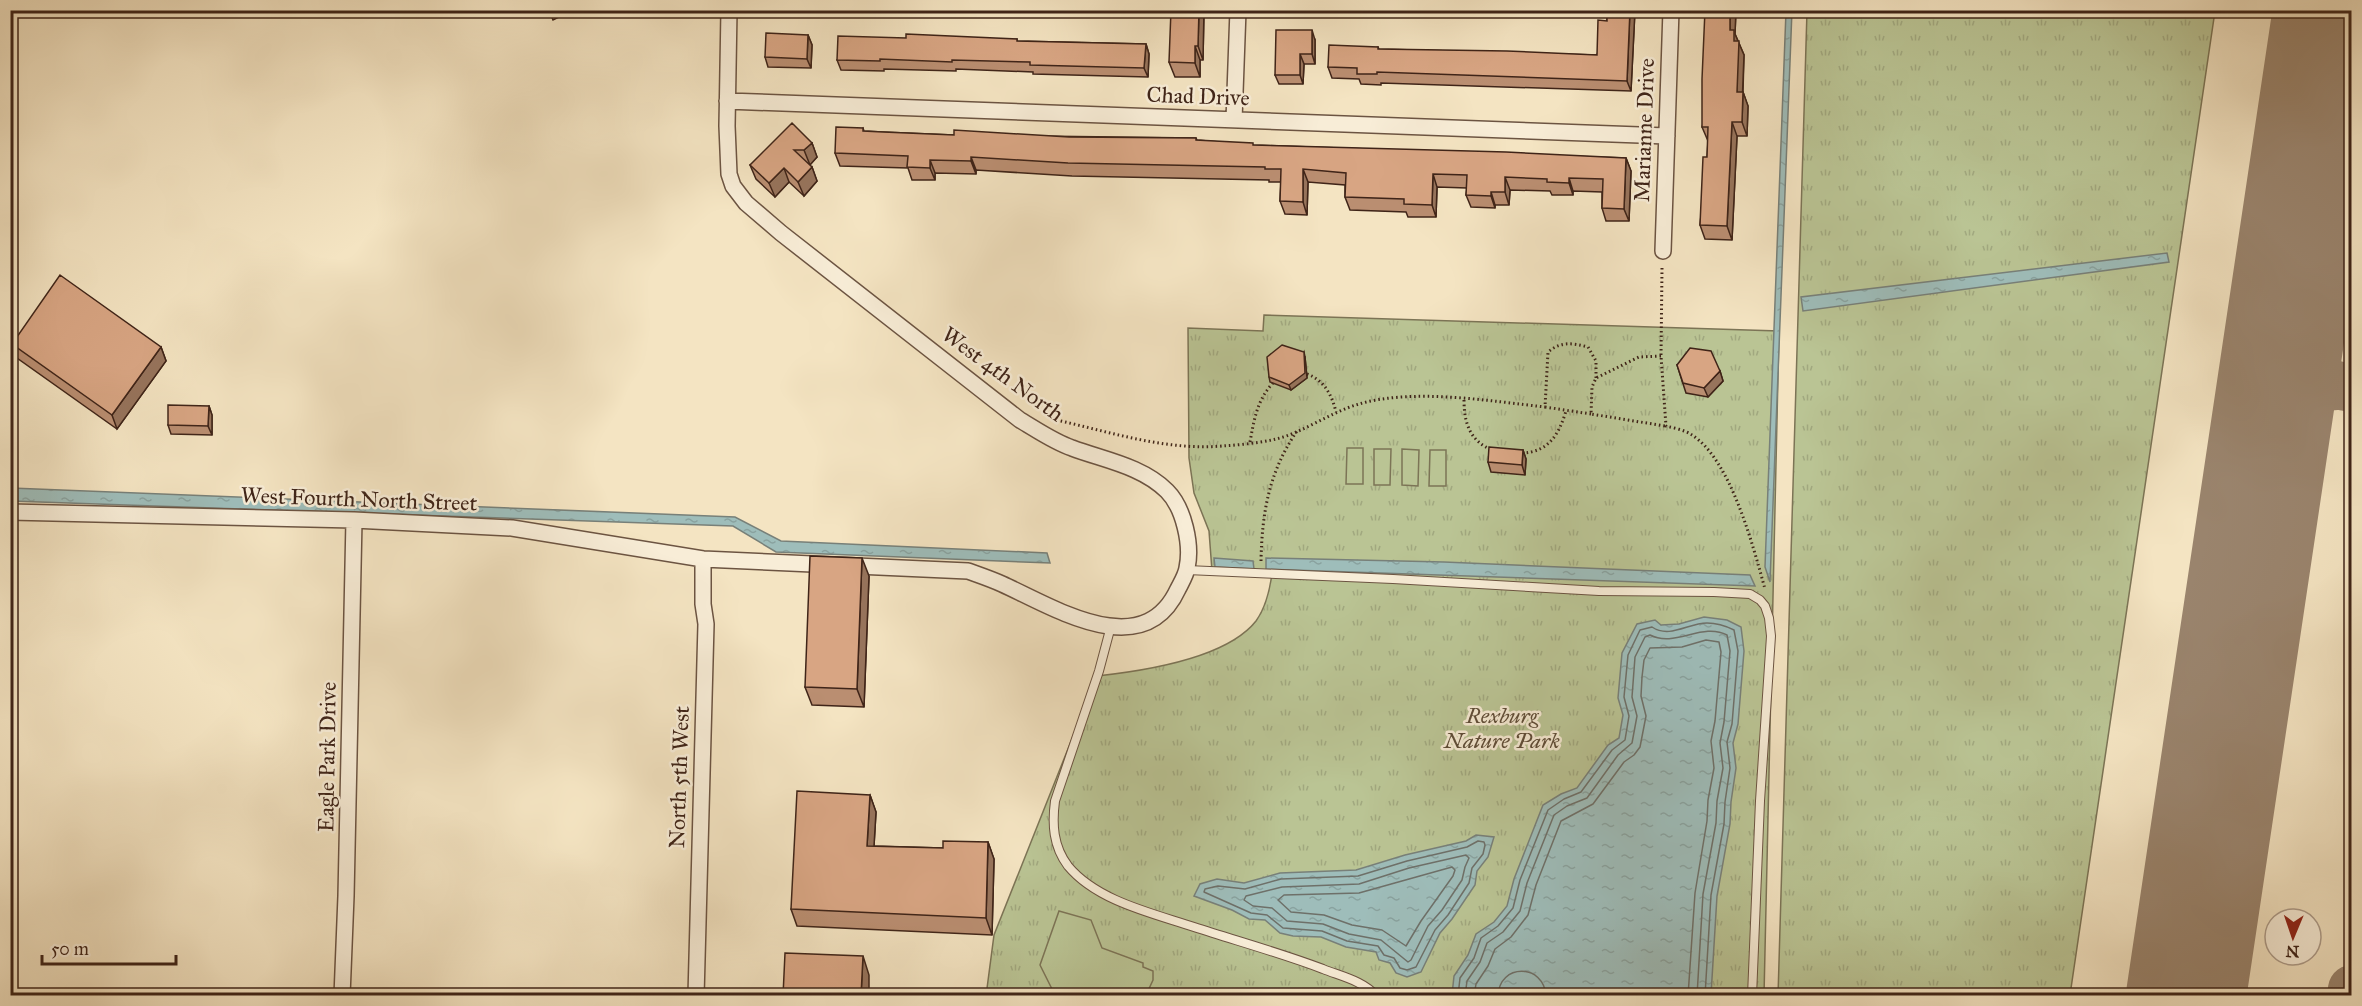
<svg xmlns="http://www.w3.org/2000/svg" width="2362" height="1006" font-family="'IM FELL Great Primer',serif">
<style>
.grass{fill:url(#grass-tufts);stroke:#7c7456;stroke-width:1.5}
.pitch{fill:#bac494;stroke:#7c7456;stroke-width:1.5}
.water{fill:url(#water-ripples);stroke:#788079;stroke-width:1.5}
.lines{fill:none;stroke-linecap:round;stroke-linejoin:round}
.shore{stroke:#6e7069;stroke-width:1.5}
.taxiway{stroke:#9a846d;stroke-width:48}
.runway{stroke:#9a846d;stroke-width:120}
.service-casing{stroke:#6c5442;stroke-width:10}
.minor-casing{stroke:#6c5442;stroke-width:18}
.path{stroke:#3f2418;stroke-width:3;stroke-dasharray:1.5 3;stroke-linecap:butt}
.service{stroke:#f8edd7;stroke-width:8}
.minor{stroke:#f8edd7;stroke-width:15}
.wall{fill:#ba8e71;stroke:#3f2418;stroke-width:1.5}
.shaded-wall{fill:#97745c;stroke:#3f2418;stroke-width:1.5}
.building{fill:#d8a583;stroke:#3f2418;stroke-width:1.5}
.labels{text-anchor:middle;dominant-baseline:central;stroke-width:5;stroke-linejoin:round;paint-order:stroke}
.street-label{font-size:22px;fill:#3f2418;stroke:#f8edd7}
.park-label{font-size:22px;font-style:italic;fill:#5e4c37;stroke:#f8edd7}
</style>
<defs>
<pattern id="grass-tufts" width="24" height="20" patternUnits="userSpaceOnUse" patternTransform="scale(1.5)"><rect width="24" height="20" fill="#bac494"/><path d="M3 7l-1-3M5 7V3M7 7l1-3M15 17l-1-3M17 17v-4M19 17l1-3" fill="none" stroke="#a1a87f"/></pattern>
<pattern id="water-ripples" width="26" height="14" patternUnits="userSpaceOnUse" patternTransform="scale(1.5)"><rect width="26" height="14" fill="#9ebdba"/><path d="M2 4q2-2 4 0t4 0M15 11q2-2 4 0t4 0" fill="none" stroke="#89a29f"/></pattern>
</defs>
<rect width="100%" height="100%" fill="#f4e4c2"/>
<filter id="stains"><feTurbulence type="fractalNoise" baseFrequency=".00333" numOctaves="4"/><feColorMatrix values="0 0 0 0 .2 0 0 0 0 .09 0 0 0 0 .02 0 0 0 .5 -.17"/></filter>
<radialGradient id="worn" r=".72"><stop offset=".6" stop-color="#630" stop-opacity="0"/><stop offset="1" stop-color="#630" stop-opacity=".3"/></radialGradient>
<path class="grass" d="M1807,11H2215L2070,995L1778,996Z
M1264,315L1779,331L1764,995L986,996L994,935L1097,676C1143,671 1226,659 1256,621C1266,607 1270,589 1272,573L1212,571L1209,531L1194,493L1189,458L1188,328L1263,331Z"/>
<path class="pitch" d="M1347,448H1363V484H1346Z
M1374,449H1391L1390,485H1374Z
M1402,449L1419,450L1418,486L1402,485Z
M1430,450H1446V486H1429Z
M1059,911L1091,920L1102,948L1143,963V967L1153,971V980L1146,995H1055L1040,965Z"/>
<path class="water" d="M1792,10L1770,582L1765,567L1786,11Z
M2167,253L2169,262L1803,311L1801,297Z
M11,488L735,517L781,541L1047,553L1050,563L776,552L733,526L11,501Z
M1214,558L1253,561L1254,569L1215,567Z
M1266,558L1444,562L1750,575L1755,586L1266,569Z
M1704,617L1727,620L1741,627L1744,651L1738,724L1733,743L1736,768L1731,802L1730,824L1717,896L1711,995L1529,996L1522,992L1518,996L1452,995L1454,976L1468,955L1476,934L1494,922L1507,906L1514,879L1543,805L1561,794L1577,788L1608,745L1619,738L1623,715L1618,698L1622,653L1637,624L1655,620L1661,625L1679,624Z
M1476,835L1494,837L1488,857L1477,871L1475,885L1452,919L1440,933L1421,972L1407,977L1396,973L1390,963L1379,960L1376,952L1346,947L1321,937L1293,936L1280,933L1265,920L1249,919L1232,910L1194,896L1200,884L1217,879L1244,883L1280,873L1356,870L1405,855L1466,841Z"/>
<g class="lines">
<path class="shore" d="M1478,841L1484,842L1485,845L1483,854L1472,868L1469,883L1448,915L1435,930L1416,967L1407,970L1400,968L1394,958L1384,955L1378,946L1347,941L1322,931L1283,928L1267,915L1251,913L1204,892L1205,889L1218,886L1245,889L1281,879L1358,876L1407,861L1467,847Z
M1466,855L1469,858L1465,867L1462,880L1442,910L1428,926L1411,960L1408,962L1381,940L1349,934L1323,924L1287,921L1272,908L1253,906L1244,900L1246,896L1282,887L1359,884L1409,868Z
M1452,867L1455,870L1453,876L1421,921L1406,946L1382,930L1352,925L1324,915L1291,912L1278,900L1284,895L1359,893Z
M1458,996L1460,978L1474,958L1481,938L1498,926L1513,908L1520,880L1548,810L1564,799L1581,792L1612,750L1625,740L1629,716L1624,697L1628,655L1640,630L1652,627C1670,639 1688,623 1707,623C1717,623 1726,626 1734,630L1738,651L1732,724L1727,742L1730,768L1725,802L1724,824L1711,895L1705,996
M1465,996L1467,981L1480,962L1487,943L1503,932L1520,911L1527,883L1554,815L1567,806L1587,798L1618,755L1632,743L1637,716L1632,697L1635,657L1645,637L1650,635C1675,648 1702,622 1727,635L1730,651L1724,722L1720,743L1723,768L1717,801L1716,823L1703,894L1697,996
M1474,996L1476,984L1488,966L1495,949L1511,937L1528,915L1536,885L1561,821L1593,804L1624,762L1634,755L1640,747L1646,716L1641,696L1642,677L1644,660L1650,648L1682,647L1706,640L1719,642L1721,652L1715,721L1711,741L1714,768L1708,800L1707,821L1695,893L1688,996
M1498,996C1499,963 1544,963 1546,996"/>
<path class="taxiway" d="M2286,322C2290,362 2313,383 2352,388
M2269,439C2281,404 2299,387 2337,386
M2351,996L2352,989"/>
<path class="runway" d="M2186,996L2333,10"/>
<g class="service-casing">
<path id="service" d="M1187,570L1393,579L1599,591L1714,592L1750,594L1760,600L1765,606L1769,618L1771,636L1760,801L1752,996
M1111,626L1099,671L1055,801C1052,824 1053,846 1068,866C1097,901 1152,913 1194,927C1237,941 1281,953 1323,969C1340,976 1364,981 1376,996"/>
</g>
<g class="minor-casing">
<path id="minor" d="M727,101L1667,136
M1234,120L1238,10
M1663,251L1671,10
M10,512L354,520L512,528L703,559L968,571C979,575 991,579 1002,584C1053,607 1143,665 1178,589C1181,583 1186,575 1187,568C1192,545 1184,508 1167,491C1142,466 1104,460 1072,448C1054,442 1037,430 1020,420L781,233L746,203L733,186L729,174L727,126L729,10
M342,996L346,896L354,520
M696,996L706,624L703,604V559"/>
</g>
<path class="path" d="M1662,268L1661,356L1666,426C1674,428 1685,430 1692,435C1731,460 1753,546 1765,589
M1661,356L1639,357L1596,378L1592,387L1591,414L1665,426
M1307,374C1324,380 1332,395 1336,412
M1464,400C1464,423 1470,441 1492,450
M1591,414L1545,407L1548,352C1561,341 1573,343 1588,347L1596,361V378
M1052,419C1107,431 1165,451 1222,446C1239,445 1259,443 1276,439C1302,433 1331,412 1359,404C1413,388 1490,401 1545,407
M1250,442C1254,420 1257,400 1273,383
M1522,453C1549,452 1559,434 1566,411
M1261,561C1262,512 1269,472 1297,431"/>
<use href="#service" class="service"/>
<use href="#minor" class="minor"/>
</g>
<path class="wall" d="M549,10H573L553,20Z
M1204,10L1203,60H1200V77H1175L1169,62Z
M1607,10H1635L1631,91L1381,83V85L1361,84L1359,79L1332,78L1328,67L1378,47L1379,49L1597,55L1607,21Z
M1736,10L1735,34L1744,55L1743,92L1748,106L1747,136H1737L1732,240L1705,239L1700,225L1707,157L1708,141L1702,127Z
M808,35L812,45L811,68L768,67L765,57Z
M1017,39V41L1146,44L1149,54L1148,77L1033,74V72L956,69V71L884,69V71L841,70L837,60Z
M1315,40V64H1304L1303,84H1279L1275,75Z
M863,128L864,131L883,132L954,135L1196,138L1197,140L1254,145L1626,158L1631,171L1629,221H1606L1602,208V192L1573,191V195H1552L1550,191L1510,190L1509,205H1495V208L1471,207L1466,195L1467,188L1437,187L1436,217H1408L1406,212L1350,210L1345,197V185L1308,182L1307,215L1285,214L1280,201L1281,182H1269V180L1072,176L976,170V174L935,173V180H912L908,168L840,166L835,153Z
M812,143L817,157L809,165L812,167L817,181L804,196L789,182L775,197L756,179L750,165Z
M12,344L161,347L166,361L117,429L17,358Z
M1305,357L1307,378L1291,390L1270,382L1269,377Z
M1677,365L1720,371L1723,381L1708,397L1686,393Z
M209,406L212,415V435L171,434L168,425Z
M1523,450L1526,459L1525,475L1491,472L1488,462Z
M869,576L864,707L812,705L805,687Z
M870,795L876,812L874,846L943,848L988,842L994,859L992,935L797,926L791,909Z"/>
<path class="shaded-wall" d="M1199,10H1204L1203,60L1198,46Z
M1630,10H1635L1631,91L1627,81Z
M1730,10H1736L1735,34L1744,55L1742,106L1737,92L1730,30Z
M1312,30L1315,40V64L1312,54Z
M808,35L812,45L811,68L807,59Z
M1146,44L1149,54L1148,77L1144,68Z
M1195,46L1200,60V77L1195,63Z
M1300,54L1304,64L1303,84L1300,75Z
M1743,92L1748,106L1747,136L1742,122Z
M1732,122L1737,136L1732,240L1727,226Z
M812,143L817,157L810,165L804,150Z
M971,157L976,170V174L971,161Z
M1626,158L1631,171L1629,221L1624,209Z
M930,160L935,173V180L930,168Z
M812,167L817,181L804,196L798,182Z
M784,168L789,182L775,197L769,183Z
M1303,169L1308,182L1307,215L1303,202Z
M1433,174L1437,187L1436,217L1432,205Z
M1505,177L1510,190L1509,205L1505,192Z
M1569,178L1573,191V195L1569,183Z
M1491,192L1495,205V208L1491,196Z
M161,347L166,361L117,429L112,415Z
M1304,352L1305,357L1307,378L1291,390L1289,385Z
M1720,371L1723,381L1708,397L1704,388Z
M209,406L212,415V435L208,426Z
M1523,450L1526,459L1525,475L1522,465Z
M862,558L869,576L864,707L857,689Z
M870,795L876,812L873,863L867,846Z
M988,842L994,859L992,935L986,918Z
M863,956L869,975V996H861Z"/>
<path class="building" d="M1171,10H1199L1198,46H1195V63L1169,62Z
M1607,10H1630L1627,81L1377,72V74H1357V68L1328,67L1329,45L1378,47V49L1507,51L1597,55L1598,20L1607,21Z
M1705,10H1730V30H1734V41H1739L1737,92H1743L1742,122H1732L1727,226L1700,225L1703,157H1707L1708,127H1702V79Z
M1276,30H1312V54H1300V75H1275Z
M766,33L808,35L807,59L765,57Z
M906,34L1017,39V41L1146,44L1144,68L1030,65V62L952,60V62L880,59V61L837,60L838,36L906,38Z
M792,123L812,143L804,150H794L812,167L798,182L784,168L769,183L750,165Z
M836,127L863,128V131L883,132L954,135V130L1069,137L1196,138V140L1253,143V145L1506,152L1626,158L1624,209L1602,208L1603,179L1569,178V183L1547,182V179L1505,177V192H1491V196L1466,195L1467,175L1433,174L1432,205L1404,204V199L1345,197L1346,173L1303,169V202L1280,201L1281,169H1265V167L1068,163L971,157V161L930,160V168L907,167L908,156L835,153Z
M60,275L161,347L112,415L12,344Z
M1282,345L1304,352L1305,373L1289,385L1269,377L1267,357Z
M1690,348L1711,351L1720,371L1704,388L1683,383L1677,365Z
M168,405L209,406L208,426L168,425Z
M1489,447L1523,450L1522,465L1488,462Z
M810,556L862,558L857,689L805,687Z
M797,791L870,795L867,846L943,848V841L988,842L986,918L791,909Z
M785,953L863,956L861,996H783Z"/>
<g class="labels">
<g class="street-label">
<text transform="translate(1198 96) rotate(2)">Chad Drive</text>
<text transform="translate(1644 130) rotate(-88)">Marianne Drive</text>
<text transform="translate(1003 374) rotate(36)">West 4th North</text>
<text transform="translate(359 499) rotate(2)">West Fourth North Street</text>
<text transform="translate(327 757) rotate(-89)">Eagle Park Drive</text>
<text transform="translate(679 777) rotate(-88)">North 5th West</text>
</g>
<g class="park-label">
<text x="1502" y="715">Rexburg<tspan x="1502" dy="25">Nature Park</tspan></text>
</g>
</g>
<rect width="2362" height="1006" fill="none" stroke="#f4e4c2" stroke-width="36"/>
<rect x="12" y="12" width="2338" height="982" fill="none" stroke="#3f2418" stroke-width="3"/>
<rect x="18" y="18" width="2326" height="970" fill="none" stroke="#3f2418" stroke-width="1.5"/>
<g transform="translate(2293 937) rotate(182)"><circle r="28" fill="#f8edd7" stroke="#ae9d8b" stroke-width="1.5"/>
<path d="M0-4.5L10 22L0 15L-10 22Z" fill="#8f2418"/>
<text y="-9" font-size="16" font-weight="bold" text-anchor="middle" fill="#3f2418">N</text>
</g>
<path d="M42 955v9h134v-9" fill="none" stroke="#3f2418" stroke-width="3"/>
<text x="51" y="955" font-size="18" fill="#3f2418" stroke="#f8edd7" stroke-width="4.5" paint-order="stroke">50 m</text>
<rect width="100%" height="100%" filter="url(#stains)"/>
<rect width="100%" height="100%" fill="url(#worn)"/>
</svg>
